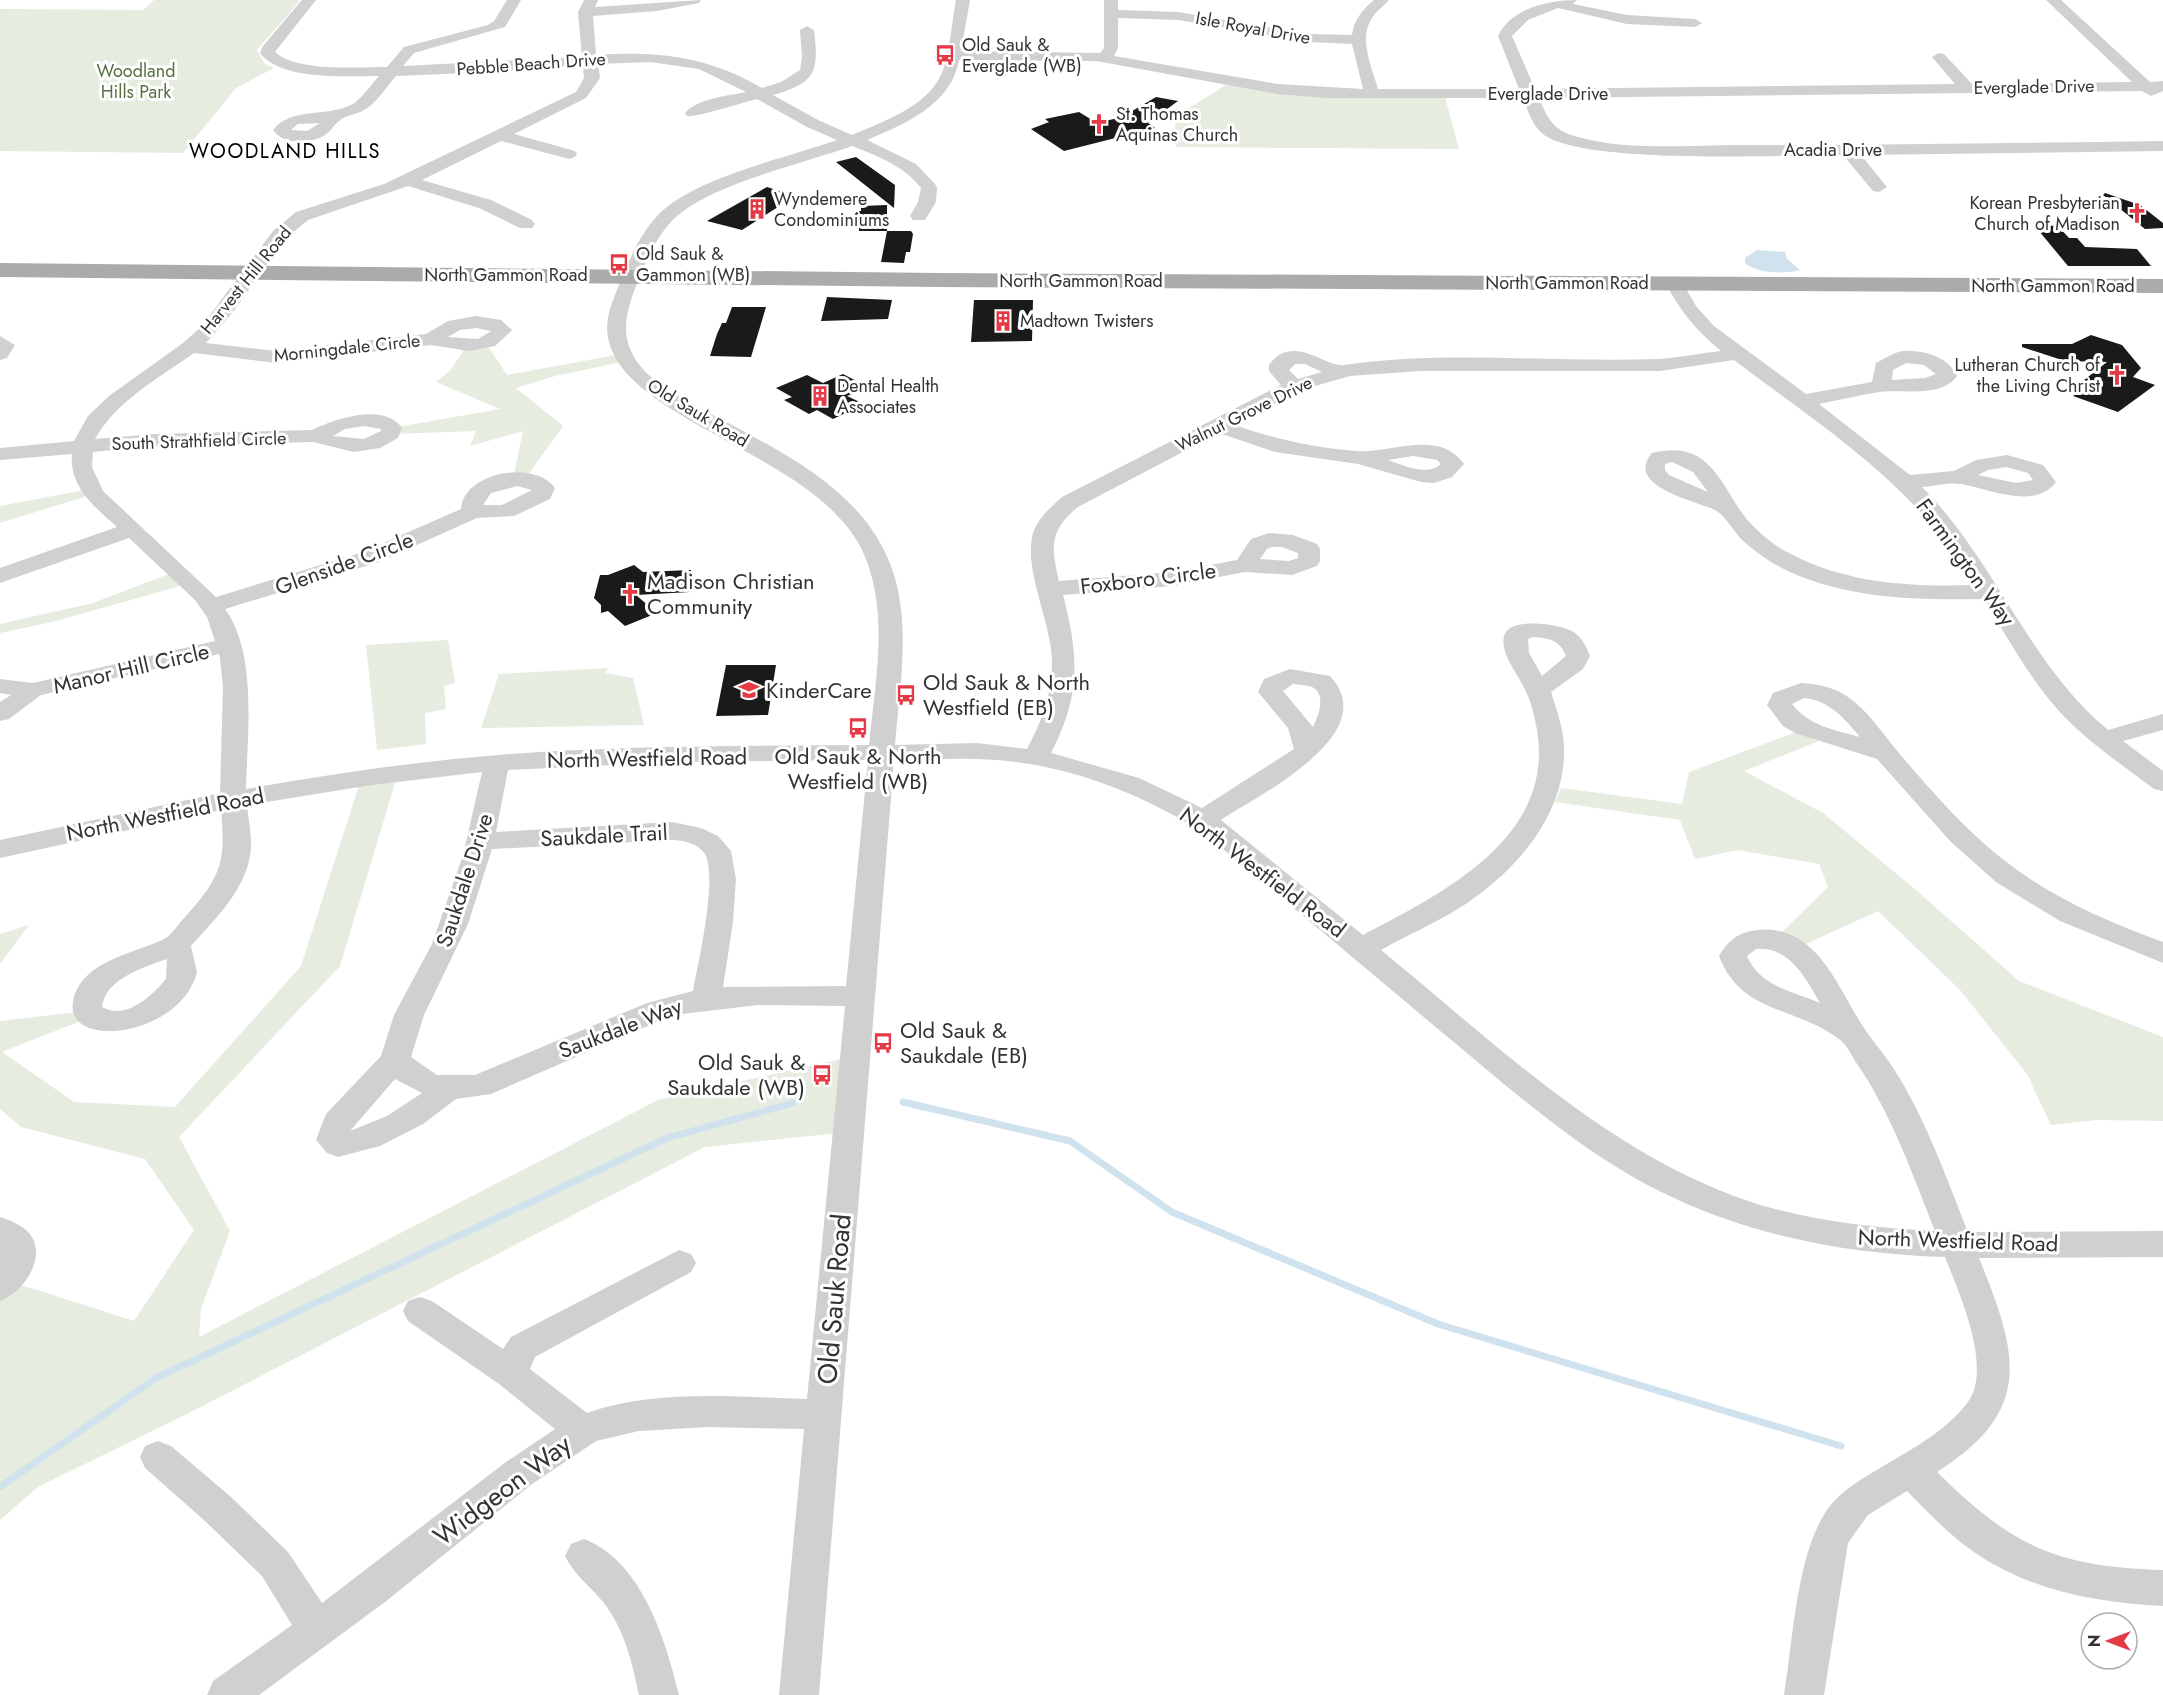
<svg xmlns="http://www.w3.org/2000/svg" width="2163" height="1695" font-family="Jost,sans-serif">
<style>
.green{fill:#e6ecdf}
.water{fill:#cfe2ee}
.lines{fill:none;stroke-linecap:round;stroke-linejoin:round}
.stream{stroke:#cfe2ee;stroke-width:7}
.building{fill:#1a1a1a}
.minor{fill:#d0d0d0;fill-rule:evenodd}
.major{fill:#ababab;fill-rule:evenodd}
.labels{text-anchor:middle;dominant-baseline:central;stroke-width:6;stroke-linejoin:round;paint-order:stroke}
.far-street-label{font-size:18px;fill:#333;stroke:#fff}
.far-poi-label{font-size:18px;fill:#333;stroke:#fff;text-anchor:start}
.far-park-label{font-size:18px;fill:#56703f;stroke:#fff}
.far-neighbourhood-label{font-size:20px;letter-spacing:1.5px;fill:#000;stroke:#fff}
.street-label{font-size:22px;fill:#333;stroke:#fff}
.poi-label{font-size:22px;fill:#333;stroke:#fff;text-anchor:start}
.near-street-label{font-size:27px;fill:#333;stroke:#fff}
</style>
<rect width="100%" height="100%" fill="#fff"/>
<path class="green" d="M154,0H299V2L257,50L265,64L274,68L236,88L183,153L0,151V9L143,10Z
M1229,83L1445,97L1459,149L1176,147L1175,117Z
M486,343L507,375L622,354L626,361L555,376L516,388L563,426L525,479H513L523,431L470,446L476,431L391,434L392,428L500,409L436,382L450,371L467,345Z
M90,489L94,494L0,523V506Z
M177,571L191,583L52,622L0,633V624L93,603Z
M448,640L455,683L444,686L446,709L425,713L426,744L377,750L366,645Z
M609,668L605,673L633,678L644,725L481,728L499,674Z
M1796,732L1819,741L1744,771L1823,813L1916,890L2019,981L2163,1037V1121L2097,1120L2051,1125L2027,1074L1960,990L1878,911L1802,946L1780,934L1828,887L1819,864L1738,850L1695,859L1680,820L1555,802L1561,788L1682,804L1689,772Z
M398,773L340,966L179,1137L230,1231L201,1309L199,1337L658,1100L855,1056L849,1132L705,1147L191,1412L38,1487L0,1520V1287L9,1281L134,1321L194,1230L145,1159L21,1127L0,1109V1021L87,1011L93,1016L2,1052L74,1102L175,1107L301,966L361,779Z
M29,925L0,964V934Z"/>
<path class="water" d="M1757,250L1785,252L1787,259L1800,270C1784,274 1759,274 1745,263V258Z"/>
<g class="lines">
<path class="stream" d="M903,1102L1070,1141L1172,1212L1438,1324L1841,1446
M0,1487L156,1378L667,1138L793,1103"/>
</g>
<path class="building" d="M1156,97L1178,101L1148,123L1155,128L1064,151L1031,129L1049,122L1045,119L1079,112L1097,123L1122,117Z
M856,157L895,185L894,208L836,162Z
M767,187L795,196L742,230L707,221Z
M2105,193L2140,205L2163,223V228L2145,229L2103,195Z
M887,205V231H911L913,234L910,252H906L904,263L881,262L887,231H859V227H855L856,211H861V206Z
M2034,225L2058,226L2069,238H2077L2085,247L2137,249L2151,266H2068Z
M827,297L892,300L888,319L821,321Z
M974,300H1033L1032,341L971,342Z
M732,307H766L751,357L710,356L717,334L722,323H726Z
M2091,335L2122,345L2141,368L2133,377L2155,385L2118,412L2073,396L2083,389L2079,384L2107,362L2065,361L2022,347V344H2072Z
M843,374L868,387L847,396L864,404L833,419L817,410L809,414L784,400L792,397L776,388L807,375L823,383Z
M634,565L643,572L691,570L690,592L636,595L657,613L625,626L608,611L601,613V605L594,598L600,575H608Z
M726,665H776L768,715L716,716Z"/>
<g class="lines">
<path class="minor" d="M302,0H316L275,52C296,72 358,67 387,67L404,47L488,25L494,21L507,0H521L505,27L414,53L403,66L582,57L578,12L584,0H598L595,7L701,0L699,3L657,11L593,16L596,55C660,51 706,56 762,88L781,82L800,70L802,57L800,30L807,26L814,30C819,72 816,83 773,95L818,120L852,135C882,122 924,108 940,77C949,62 952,19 956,0H970L961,51L1100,53L1104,48V0H1118V10L1178,12L1310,34L1352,35C1354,20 1362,10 1374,0H1389C1384,6 1376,11 1372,18C1358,39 1372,67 1378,89H1519L1498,36C1511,8 1549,0 1577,0L1573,4L1627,15L1695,19L1702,23L1695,27L1627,24L1558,8L1528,20L1512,36L1535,89L1955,84L1932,57L1939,53L1944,54L1972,84L2132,82L2046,0H2061L2150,82L2163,81V91L2151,96L2142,91L1539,98C1548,120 1554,131 1578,137C1629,152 1697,144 1750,145C1888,145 2025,143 2163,141V151L1861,155L1887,187L1879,192L1873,191L1843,155C1786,155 1581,165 1543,134C1532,125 1528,111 1523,98H1326L1278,94L1096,61L959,60C951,105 905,124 867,140L916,164L935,184L937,188L936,202L925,220H913L910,216L918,202L921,188C904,166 878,156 852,146C803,164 704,185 670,223C653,242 643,268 634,291C626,314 621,335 634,357C648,381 678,396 702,409C767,445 850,480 885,552C914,611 900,682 895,745L977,743L1027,749C1042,721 1053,692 1052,660C1051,621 1023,570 1033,533C1038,518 1051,507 1062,497L1281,385L1269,371V365C1292,332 1326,368 1344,365C1447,350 1554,363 1658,359C1679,358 1700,353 1721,351C1697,331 1680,311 1666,284L1675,279L1681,280L1696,306L1714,326L1806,394L1872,382L1876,363C1884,359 1894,352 1903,351C1924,350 1948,356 1957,376C1942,398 1902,389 1880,392C1860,395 1839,400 1819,404L1910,475L1954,471L1976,460L2007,455L2043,465L2056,482C2035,511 1987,488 1961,484C1949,482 1934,486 1922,487C1995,560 2029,665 2108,730L2163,714V730L2123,741L2163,771V791L2154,789C2121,764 2086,741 2058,710C2029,677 2007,637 1984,599C1912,600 1835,599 1771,562C1762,556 1751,548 1742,540C1733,531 1726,516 1715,510C1693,500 1624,486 1652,453C1700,441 1715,469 1736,504C1747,523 1769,543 1789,553C1847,584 1911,587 1976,585C1911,481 1829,432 1734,360L1660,371H1420L1350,376L1301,390L1235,425C1274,439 1314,448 1356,451C1390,454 1439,428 1464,464L1452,477L1434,483L1421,482L1358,464L1275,452L1219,433L1078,507C1049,530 1051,548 1059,581L1172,572L1237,560L1251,539L1269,533L1293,535L1317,544L1320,549V561L1317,566L1292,575L1245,572L1172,586L1063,595C1079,657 1081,695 1051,753L1139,778L1202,808L1294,749L1288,728L1258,692L1264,679L1290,669L1330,676C1384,734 1260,794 1221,820L1363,935C1445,892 1562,835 1535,720C1533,710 1530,699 1525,690C1518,673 1500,655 1504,636C1509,616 1563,624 1575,633C1583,639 1587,648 1590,656L1583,669L1551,692C1557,711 1564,730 1564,750C1565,818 1512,875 1458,909C1433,924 1406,936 1381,950C1495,1043 1609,1155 1751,1202C1810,1221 1873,1228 1935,1231C1912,1173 1891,1112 1855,1061C1851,1054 1846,1044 1839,1039C1795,1006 1741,1014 1719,956C1729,940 1738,932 1758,930C1816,924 1837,986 1862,1025C1873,1042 1887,1057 1897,1074C1926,1120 1948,1182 1968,1232L2163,1231V1257L1979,1258C2017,1352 2036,1410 1937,1472C2013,1547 2055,1566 2163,1570V1606C2096,1603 2027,1590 1971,1550C1947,1533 1927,1511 1907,1491L1868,1515L1848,1543L1824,1695H1784C1793,1641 1796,1559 1825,1513C1840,1490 1862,1479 1885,1465C1914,1448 1947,1430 1968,1402C1993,1367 1959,1293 1945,1257C1853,1254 1761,1238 1676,1199C1588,1159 1518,1095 1444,1034C1364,967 1284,900 1204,833C1135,790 1058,761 976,759C949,758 921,760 894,760L819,1695H779L804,1429L708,1427L639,1431L596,1441L532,1484L385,1602L259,1695H207L213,1681L292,1625L262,1576L205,1521L145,1468L140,1457L145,1446L158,1441L171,1446L231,1497L288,1552L322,1603L506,1462L555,1429L499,1384L408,1321L403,1311L408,1301L420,1297L432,1301L503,1349L511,1337L679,1250L691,1254L696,1263L691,1272L535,1357L530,1369L587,1413C656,1389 736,1397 807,1399L845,1006L758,1005L682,1014L666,1018L491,1094L456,1099L423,1124L380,1146L338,1157L327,1153L316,1140L326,1114L381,1056L394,1015L432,944L463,855L482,772L372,785L247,805C248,818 252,834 251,847C249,887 215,919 191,946L197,972C181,1037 64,1051 73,1001C82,960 134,954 164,939C172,935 179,923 186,916C221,877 226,862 221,810L0,858V840L220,793L223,687L220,658L219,654L41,695L9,719L0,721V702L11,695L0,693V679L33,683L215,641L207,617L195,600L129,538L0,583V568L117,527C95,507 69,487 72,454L0,460V448L74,441L88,416L109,396L183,343L201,327L273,231L296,212L384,184L576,92L584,78L583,65L492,72L396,76C386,87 377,103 364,110C356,115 344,115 338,122C333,126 331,131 325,135C310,144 283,145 273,130C292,106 327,118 353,104C363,97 371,85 379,76C347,76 281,81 260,53L263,46ZM1118,18L1178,20L1310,42L1352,44L1363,89L1278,84L1114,56L1118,48ZM650,62L699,69L746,92C728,96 698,98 685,113L687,116C695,118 744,102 757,99L807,127L837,140C787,158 695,177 658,215C639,235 627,264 617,290C610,307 604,324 609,342C630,423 818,455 863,552C890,612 875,682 869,745C745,746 621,745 498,755C413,762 330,774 246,789C247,736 258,654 225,609L379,562L477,518L514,516L550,499L555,488C535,459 463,472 461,509L363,552L216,597L103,491L92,467L93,452L155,446L313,442L354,452L380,448L398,438L402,428C384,402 335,419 312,430L155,434L95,439C117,400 159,378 194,353L276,363L431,345L469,351L495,346L512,330L501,320L476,316L448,321L426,334L276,351L206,343L233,312L285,239L308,220L408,186L479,208L520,228H532L535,224L532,220L491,200L422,180L501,141L569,159L575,157L577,154L575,151L514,134L586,98L600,78L598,64ZM320,123L307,131L291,130L298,124ZM476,328L491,331L478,339L448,337L460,330ZM1906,363L1924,365L1936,374L1925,378L1892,380L1893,370ZM1295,364H1305L1322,372L1298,379L1289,370ZM364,426L381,429V431L364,439L333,436L345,429ZM1413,456L1437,460L1441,464C1427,477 1403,465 1388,460ZM1672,462L1693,472L1708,492L1669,475L1665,470V464ZM2006,467L2028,473L2033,480L2016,483L1978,475L1988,470ZM517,486L532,490L502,505H483L491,493ZM1272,547H1282L1298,553V558L1289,561L1260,559L1267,549ZM1533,637C1549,638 1560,640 1566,656L1542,676L1529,653L1528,639ZM1293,684C1299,685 1307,685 1312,687C1327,694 1318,717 1313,727L1283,691ZM868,760L846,986L723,987L733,922L736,879L731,851L718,836L701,828L672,822L496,832L508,770L677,762ZM672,840C683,840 698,843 705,854C718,879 698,963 693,991L647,1003L475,1075H437L411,1057L424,1015L468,924L492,849ZM1756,949C1789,946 1806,978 1820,1003C1793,991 1760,987 1747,956ZM167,959L166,979C152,996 125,1021 102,1007C105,979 144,967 167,959ZM395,1079L422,1093L387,1116L350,1131Z
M0,336L15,345L7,358L0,360Z
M1801,683C1818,684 1834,687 1848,697C1867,710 1880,730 1894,747C1925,784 1958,822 1995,853C2044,894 2103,920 2163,942V963L2060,921L1996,882L1950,841L1877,759L1795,733L1783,726L1767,705L1773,693ZM1804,698C1829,700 1845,719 1860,737C1835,730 1809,726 1792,704Z
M0,1217C10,1220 22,1225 29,1233C49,1256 23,1293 0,1301Z
M584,1539C642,1561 666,1641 679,1695H639C632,1662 625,1631 604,1603C591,1587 574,1575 565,1556L571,1544Z"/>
<path class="major" d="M0,263L939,273L2163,279V293L939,287L0,277Z"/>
</g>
<defs>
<g id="bus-bare" transform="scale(1.62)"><path d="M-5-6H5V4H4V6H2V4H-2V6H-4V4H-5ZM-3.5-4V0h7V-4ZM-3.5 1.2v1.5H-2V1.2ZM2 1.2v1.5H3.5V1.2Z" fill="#e63946" stroke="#fff" stroke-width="2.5" paint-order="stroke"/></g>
<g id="church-bare" transform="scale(1.62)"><path d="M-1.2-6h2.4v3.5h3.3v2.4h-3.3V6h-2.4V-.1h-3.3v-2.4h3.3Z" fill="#e63946" stroke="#fff" stroke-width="2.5" paint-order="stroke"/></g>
<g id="building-bare" transform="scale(1.62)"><path d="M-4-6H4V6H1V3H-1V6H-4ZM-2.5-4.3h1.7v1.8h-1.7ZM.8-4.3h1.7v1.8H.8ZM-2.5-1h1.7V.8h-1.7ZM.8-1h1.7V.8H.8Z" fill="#e63946" stroke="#fff" stroke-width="2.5" paint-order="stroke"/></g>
<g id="school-bare" transform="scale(1.62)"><path d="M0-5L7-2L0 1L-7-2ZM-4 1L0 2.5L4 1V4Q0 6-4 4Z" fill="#e63946" stroke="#fff" stroke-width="2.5" paint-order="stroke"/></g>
</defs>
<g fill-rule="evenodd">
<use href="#bus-bare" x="945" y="55"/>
<use href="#church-bare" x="1099" y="124"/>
<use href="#building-bare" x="757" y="209"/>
<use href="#church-bare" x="2137" y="213"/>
<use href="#bus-bare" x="619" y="264"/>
<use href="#building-bare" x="1003" y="321"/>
<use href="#church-bare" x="2117" y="375"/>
<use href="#building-bare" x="820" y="396"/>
<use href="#church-bare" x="630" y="594"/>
<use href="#school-bare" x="749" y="690"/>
<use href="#bus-bare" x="906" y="695"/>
<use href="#bus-bare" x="858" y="728"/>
<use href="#bus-bare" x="883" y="1043"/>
<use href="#bus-bare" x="822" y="1075"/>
</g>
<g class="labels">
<g class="far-street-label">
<text transform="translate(1253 28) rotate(10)">Isle Royal Drive</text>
<text transform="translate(531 64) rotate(-4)">Pebble Beach Drive</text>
<text transform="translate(2034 87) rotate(-1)">Everglade Drive</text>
<text x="1548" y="94">Everglade Drive</text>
<text x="1833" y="150">Acadia Drive</text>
<text x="506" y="275">North Gammon Road</text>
<text transform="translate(246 280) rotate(-51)">Harvest Hill Road</text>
<text x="1081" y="281">North Gammon Road</text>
<text x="1567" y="283">North Gammon Road</text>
<text x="2053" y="286">North Gammon Road</text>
<text transform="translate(347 348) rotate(-6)">Morningdale Circle</text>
<text transform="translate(698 413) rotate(31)">Old Sauk Road</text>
<text transform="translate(1244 414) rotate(-26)">Walnut Grove Drive</text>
<text transform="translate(199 441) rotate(-2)">South Strathfield Circle</text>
</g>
<g class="far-poi-label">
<text x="962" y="45">Old Sauk &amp;<tspan x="962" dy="21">Everglade (WB)</tspan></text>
<text x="1116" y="114">St. Thomas<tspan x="1116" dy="21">Aquinas Church</tspan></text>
<text x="774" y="199">Wyndemere<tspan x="774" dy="21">Condominiums</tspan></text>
<text x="2120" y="203" text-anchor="end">Korean Presbyterian<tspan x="2120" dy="21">Church of Madison</tspan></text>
<text x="636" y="254">Old Sauk &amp;<tspan x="636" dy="21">Gammon (WB)</tspan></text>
<text x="1020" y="321">Madtown Twisters</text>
<text x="2100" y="365" text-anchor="end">Lutheran Church of<tspan x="2100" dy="21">the Living Christ</tspan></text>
<text x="837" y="386">Dental Health<tspan x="837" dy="21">Associates</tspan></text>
</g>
<g class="far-park-label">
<text x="136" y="71">Woodland<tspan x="136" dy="21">Hills Park</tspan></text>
</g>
<g class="far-neighbourhood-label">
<text x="285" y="151">WOODLAND HILLS</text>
</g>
<g class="street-label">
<text transform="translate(1966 562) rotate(54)">Farmington Way</text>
<text transform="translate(344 563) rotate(-20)">Glenside Circle</text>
<text transform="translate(1148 578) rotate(-7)">Foxboro Circle</text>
<text transform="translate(131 668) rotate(-13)">Manor Hill Circle</text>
<text transform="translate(647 758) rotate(-1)">North Westfield Road</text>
<text transform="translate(165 814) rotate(-11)">North Westfield Road</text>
<text transform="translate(604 835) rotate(-3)">Saukdale Trail</text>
<text transform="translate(1263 872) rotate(37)">North Westfield Road</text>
<text transform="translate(464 880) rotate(-72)">Saukdale Drive</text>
<text transform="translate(620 1028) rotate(-21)">Saukdale Way</text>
<text transform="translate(1958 1240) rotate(2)">North Westfield Road</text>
</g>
<g class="poi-label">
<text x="647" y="581">Madison Christian<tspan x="647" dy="25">Community</tspan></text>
<text x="923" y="682">Old Sauk &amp; North<tspan x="923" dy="25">Westfield (EB)</tspan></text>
<text x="766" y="690">KinderCare</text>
<text x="858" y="756" text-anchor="middle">Old Sauk &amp; North<tspan x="858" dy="25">Westfield (WB)</tspan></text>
<text x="900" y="1030">Old Sauk &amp;<tspan x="900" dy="25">Saukdale (EB)</tspan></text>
<text x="805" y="1062" text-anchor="end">Old Sauk &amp;<tspan x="805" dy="25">Saukdale (WB)</tspan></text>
</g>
<g class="near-street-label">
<text transform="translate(834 1299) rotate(-85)">Old Sauk Road</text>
<text transform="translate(502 1490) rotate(-37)">Widgeon Way</text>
</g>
</g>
<g transform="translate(2109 1641) rotate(270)"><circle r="28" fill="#ffffff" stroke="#adadad" stroke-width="1.5"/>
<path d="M0-4.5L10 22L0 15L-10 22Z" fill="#e63946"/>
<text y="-9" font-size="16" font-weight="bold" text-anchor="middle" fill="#333333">N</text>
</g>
</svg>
